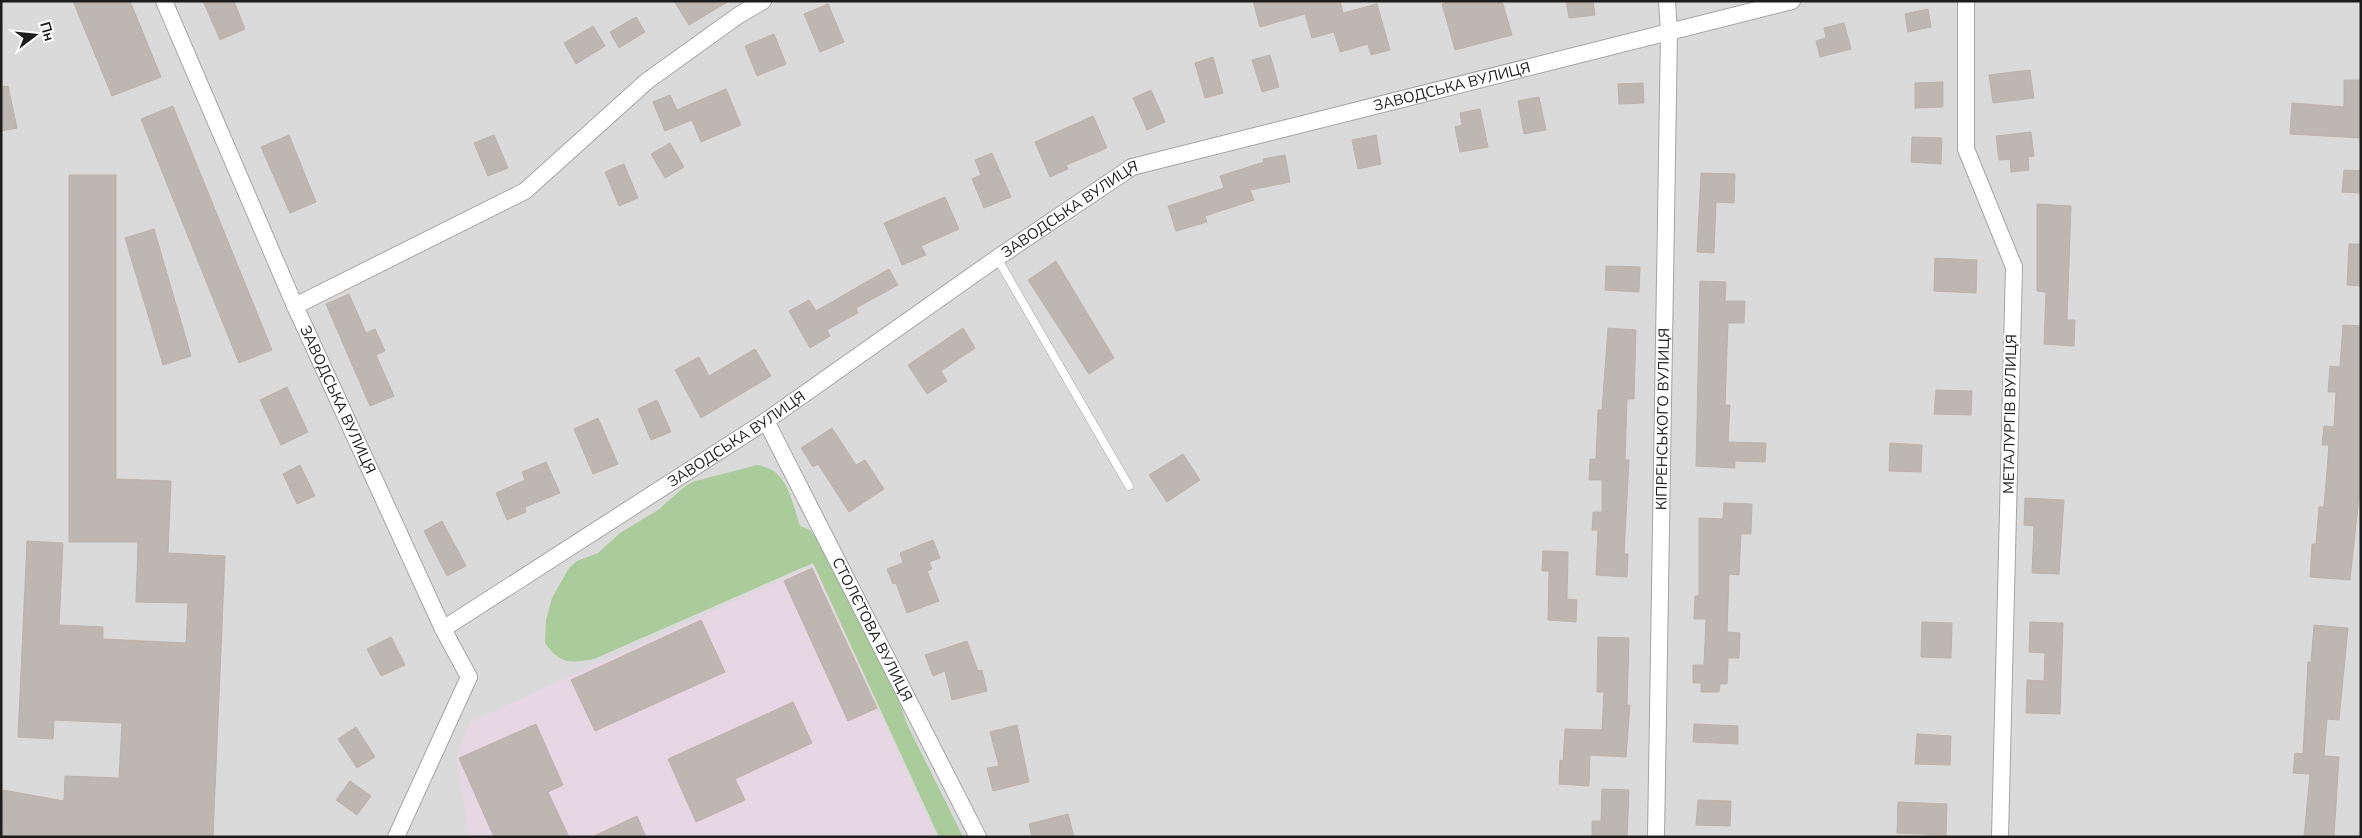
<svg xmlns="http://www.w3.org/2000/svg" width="2362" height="838" font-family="'Nunito Sans',sans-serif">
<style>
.residential{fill:#dbdada}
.industrial{fill:#e7d6e4}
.forest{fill:#aacb9a}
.building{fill:#beb6b0;stroke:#bfb1a7}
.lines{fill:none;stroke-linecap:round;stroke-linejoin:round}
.service-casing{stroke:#a4a4a4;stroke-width:9}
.minor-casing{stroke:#a4a4a4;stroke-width:18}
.service{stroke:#fff;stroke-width:8}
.minor{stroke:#fff;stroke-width:16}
.labels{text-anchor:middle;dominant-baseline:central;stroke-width:4.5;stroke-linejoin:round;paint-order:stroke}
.street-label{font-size:15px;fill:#1d1d1d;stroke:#fff}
</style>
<rect width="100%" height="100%" fill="#eeeae4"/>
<path class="residential" d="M1,1H2361V837H1Z"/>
<path class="industrial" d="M814,565L936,837H469L457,757L470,722Z"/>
<path class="forest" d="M757,465C788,469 791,500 800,526L810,530L817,539L896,686L906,722L963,837H939L813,563L594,659C570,663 561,665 545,643L546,620L552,598L569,568L577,561L598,553L620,533L658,510L683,488L692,482Z"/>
<path class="building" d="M73,1H130L161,77L112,96Z
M203,1H234L245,29L220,40Z
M674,1H729L689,25Z
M1253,1H1340L1343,13L1377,4L1390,50L1371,55L1368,44L1340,52L1334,32L1312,38L1305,14L1260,27Z
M1450,1H1502L1512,35L1455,50L1442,4Z
M1566,1H1593L1595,15L1569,18Z
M828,4L844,42L820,52L804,14Z
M1928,9L1931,27L1908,32L1905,14Z
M636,17L645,32L619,48L610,32Z
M1844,23L1851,49L1820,57L1816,41L1826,38L1824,28Z
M593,26L605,46L576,64L564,43Z
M774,34L786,64L757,76L745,46Z
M1270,55L1279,87L1262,92L1252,60Z
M1213,57L1223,93L1205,98L1195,63Z
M2030,70L2034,98L1993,103L1989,75Z
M2344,80H2361V138L2290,134L2292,103L2344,107Z
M1943,82V107L1915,108V83Z
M1643,83L1644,103L1619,104L1618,84Z
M8,86L17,128L1,131V87Z
M726,89L741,125L701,142L692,120L665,131L653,102L670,95L677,110Z
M1151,90L1165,122L1147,130L1133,98Z
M1539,97L1546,130L1524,134L1518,101Z
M173,106L272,350L239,363L141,119Z
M1480,109L1488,147L1460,152L1455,127L1462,125L1460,113Z
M1093,116L1107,148L1066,165L1068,169L1050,177L1035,142Z
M2031,132L2034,156L2028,157L2029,170L2011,172L2010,159L1999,160L1996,136Z
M289,135L316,202L290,213L261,147Z
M494,135L508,168L488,176L474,143Z
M1376,135L1381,164L1358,169L1352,140Z
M1912,137L1942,138L1941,164L1911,162Z
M670,143L684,167L665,178L651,154Z
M992,153L1011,197L984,208L972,179L981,175L975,160Z
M1285,155L1290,182L1250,190L1254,200L1205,216L1207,222L1176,231L1168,206L1224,188L1220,176L1264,162L1263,159Z
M624,164L638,198L619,206L605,172Z
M2344,170L2361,171V193L2342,192Z
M1701,173L1735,174L1734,203L1716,202L1714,253L1697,252Z
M69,175H116V479L171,481L168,553L225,556L213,837H1L3,790L64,801L65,776L119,778L122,723L54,720L53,739L18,737L27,541L63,543L59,625L103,627V639L186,643L188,603L136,602L138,542H69Z
M945,197L959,229L921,246L926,255L902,265L884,223Z
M2037,204L2071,206L2067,320H2075L2074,346L2044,344L2046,292L2037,291Z
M154,229L191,356L163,365L125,238Z
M2349,244H2361V286L2347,285Z
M1935,258L1977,260L1976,293L1934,291Z
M1056,261L1114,358L1089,374L1028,280Z
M1606,266L1640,267L1639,292L1605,290Z
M889,269L898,285L856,308L858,313L827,330L830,336L810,348L789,311L809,300L816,311Z
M1700,281L1726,282L1725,301H1745L1744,323H1728L1725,405H1730L1728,442L1766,443L1765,462L1735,461V468L1696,466Z
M349,294L366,333L375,329L385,351L376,355L394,396L370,406L326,304Z
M2343,325L2361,326V479L2350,580L2310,577L2312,544H2316L2319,507H2324L2329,445H2322L2324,426L2334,427L2336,392H2328L2330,366L2340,367Z
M963,328L975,348L941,371L947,381L927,394L908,365Z
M1608,328L1636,330L1634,399H1627L1625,460H1629L1624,554H1628L1627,577L1596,575L1598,530H1592L1593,512H1602V480H1589L1590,459H1596L1598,410H1602Z
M755,349L771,376L701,418L675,370L699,357L709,376Z
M287,387L308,432L281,445L260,400Z
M1936,390L1972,391L1971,415L1934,414Z
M657,400L671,432L651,440L638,409Z
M598,418L618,464L593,474L574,429Z
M832,428L856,465L865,460L884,489L849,512L818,464L813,467L801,448Z
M1890,443L1922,445L1921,472L1889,471Z
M1183,454L1200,480L1167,502L1149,475Z
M546,462L560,493L525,507L526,512L507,520L496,493L525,480L522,472Z
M300,465L315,496L297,504L283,474Z
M2025,498L2064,500L2059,574L2032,573L2034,526L2024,525Z
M1724,503L1752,504L1751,534H1741L1739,575L1729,574L1727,632L1740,633L1739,658H1728L1727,684H1720L1719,692H1701V683H1693V665H1704L1706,619H1694L1695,596H1699V518L1723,519Z
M442,521L466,566L447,576L424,531Z
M933,540L940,558L929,562L932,569L927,571L939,601L907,613L896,583L893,584L887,569L903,563L900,553Z
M1543,551L1568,552L1567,599L1577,600L1576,622L1548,620L1549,571H1542Z
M812,568L877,708L848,721L784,581Z
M701,620L725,672L595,731L571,680Z
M1922,622L1952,623L1951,658L1921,657Z
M2030,622L2063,623L2060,714L2026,713L2027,680L2044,681L2045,653L2029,652Z
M2314,625L2348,628L2339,720L2327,719L2324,756L2339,757L2334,837H2304L2310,774L2293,773L2295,753L2303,754L2308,662H2311Z
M391,637L405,665L381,676L367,649Z
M1598,637L1629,638L1627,705H1630L1626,757L1590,755L1589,786L1559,784L1560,760L1563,761L1565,729L1602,730L1604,692H1597Z
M967,641L978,671L982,670L987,691L952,700L945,671L933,676L925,655Z
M793,702L812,743L735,779L745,800L696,822L668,759Z
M536,724L563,785L548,792L569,837H494L459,758Z
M1694,724L1738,726V744L1693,742Z
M1017,725L1029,782L993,791L987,768L999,766L990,732Z
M356,727L375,757L357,768L338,739Z
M1917,734L1951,736L1950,765L1915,764Z
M350,781L371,796L357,815L336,800Z
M1602,789L1629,790L1627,837L1592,835V821H1601Z
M1698,800L1731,801L1730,826L1696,825Z
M1898,802L1947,804L1946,835L1897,833Z
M1068,814L1074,837H1032L1029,824Z
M637,816L646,837H592Z"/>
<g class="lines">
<g class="service-casing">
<path id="service" d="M997,258L1129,486"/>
</g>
<g class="minor-casing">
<g id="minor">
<path id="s1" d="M164,1L295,306L443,629"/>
<path d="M1966,1V149L2014,267L2000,837"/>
<path d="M295,306L525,191L647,81L739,15L763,1"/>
<path id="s2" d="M766,421L978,837"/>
<path id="s3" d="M396,837L469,677L443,629L766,421L997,258L1132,167L1792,1"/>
<path id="s4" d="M1656,837L1669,32L1667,1"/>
</g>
</g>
<use href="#service" class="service"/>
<use href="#minor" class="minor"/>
</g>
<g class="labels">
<g class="street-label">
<text stroke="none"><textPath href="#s3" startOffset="1390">ЗАВОДСЬКА ВУЛИЦЯ</textPath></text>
<text stroke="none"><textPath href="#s3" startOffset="985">ЗАВОДСЬКА ВУЛИЦЯ</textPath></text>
<text stroke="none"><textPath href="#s1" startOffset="435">ЗАВОДСЬКА ВУЛИЦЯ</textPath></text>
<text transform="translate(2010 414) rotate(-89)">МЕТАЛУРГІВ ВУЛИЦЯ</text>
<text stroke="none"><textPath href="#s4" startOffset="418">КІПРЕНСЬКОГО ВУЛИЦЯ</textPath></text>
<text stroke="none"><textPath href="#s3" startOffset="580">ЗАВОДСЬКА ВУЛИЦЯ</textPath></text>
<text stroke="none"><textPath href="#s2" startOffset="234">СТОЛЄТОВА ВУЛИЦЯ</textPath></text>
</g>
</g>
<rect width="2362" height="838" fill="none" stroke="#1d1d1d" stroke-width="5"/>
<g transform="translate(35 35) rotate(74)" stroke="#ffffff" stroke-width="4" paint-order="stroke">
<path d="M0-4L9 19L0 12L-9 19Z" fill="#1d1d1d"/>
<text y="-8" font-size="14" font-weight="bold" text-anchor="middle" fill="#1d1d1d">Пн</text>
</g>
</svg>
